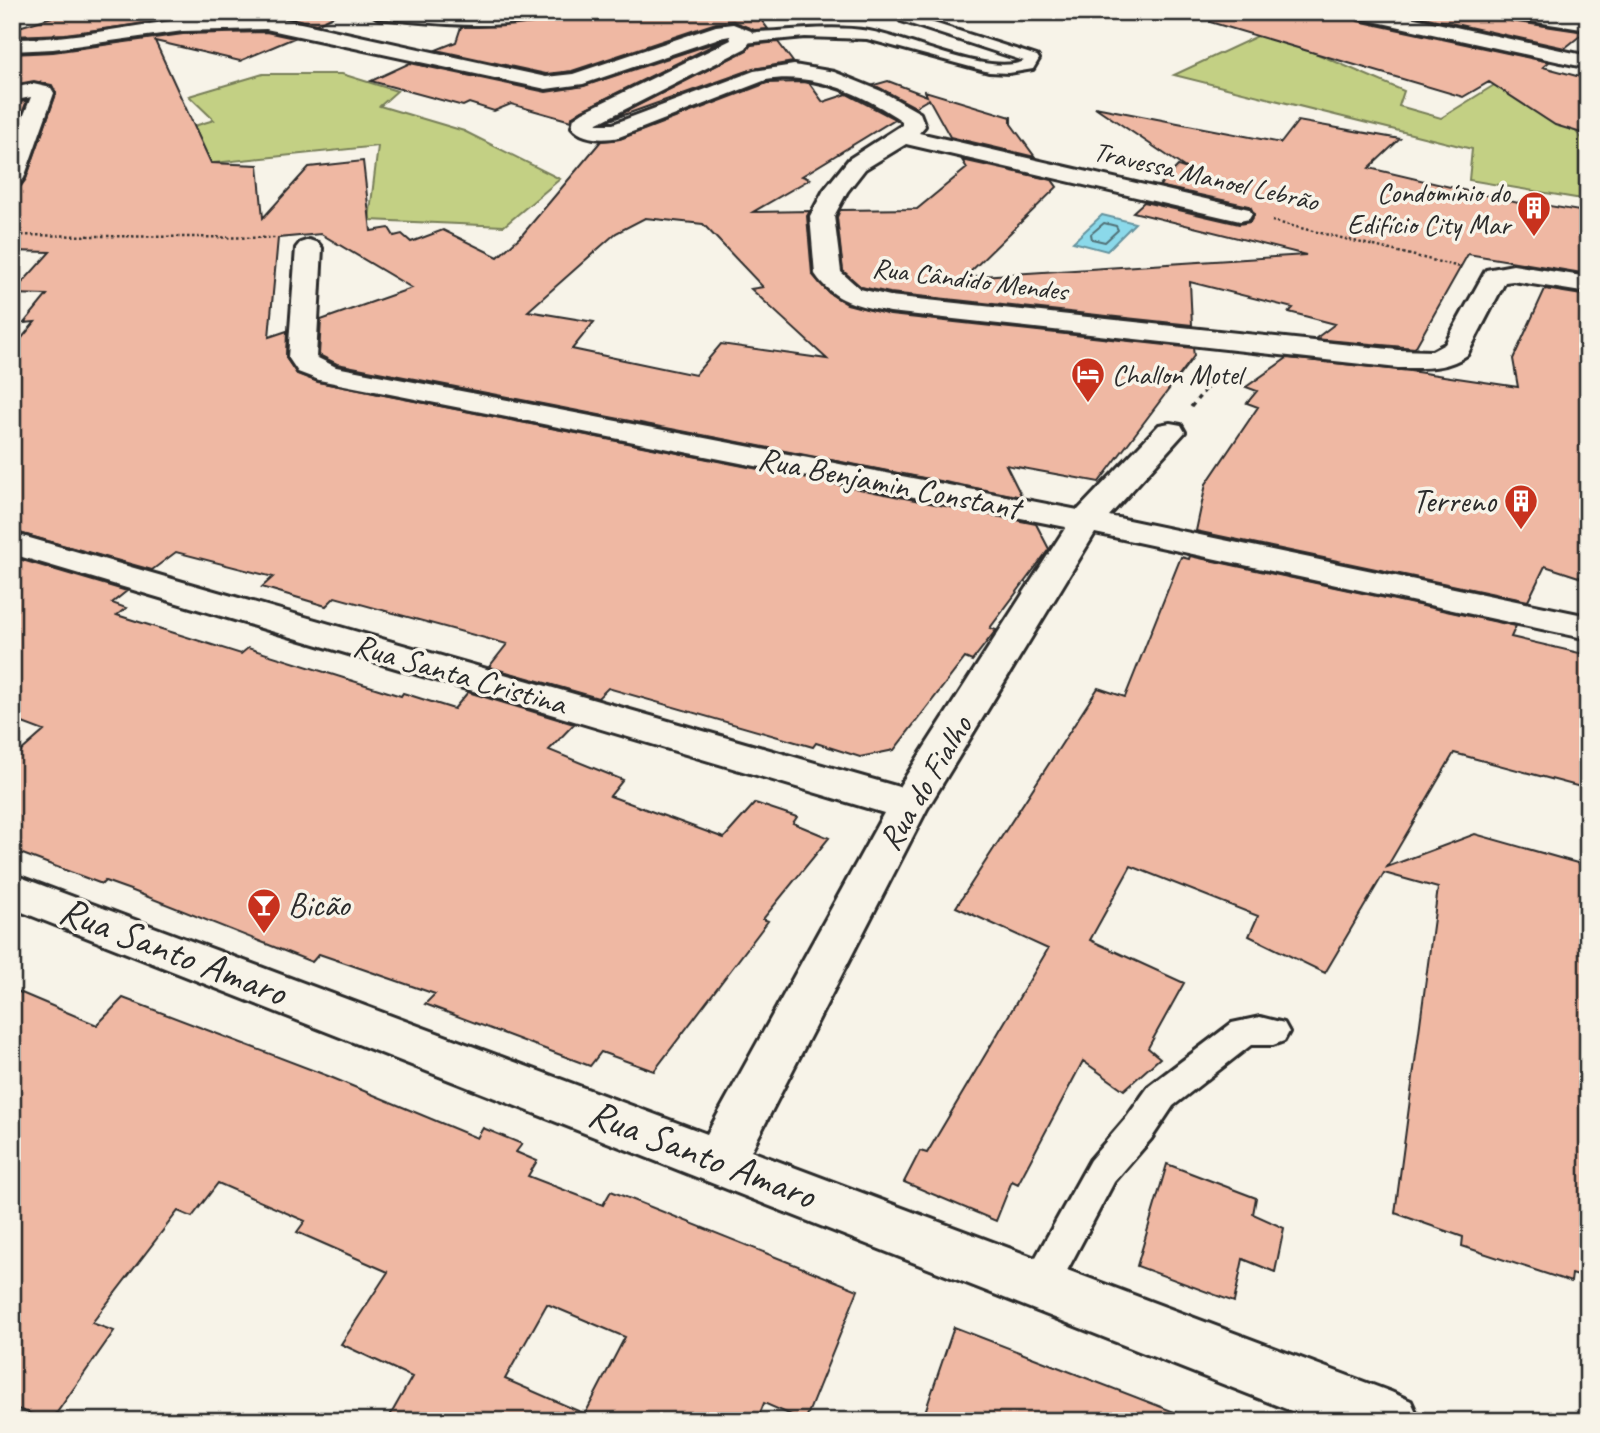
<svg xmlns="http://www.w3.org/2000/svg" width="1600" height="1433" font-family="Caveat,sans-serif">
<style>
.green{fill:#c3d084;stroke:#777e58;stroke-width:2}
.water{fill:#8bd9ea;stroke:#65939e;stroke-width:2}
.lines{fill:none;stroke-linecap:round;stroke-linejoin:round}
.shore{stroke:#517177;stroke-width:2}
.building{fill:#efb8a3;stroke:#2b2b2b;stroke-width:2;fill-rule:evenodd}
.service-casing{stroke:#2b2b2b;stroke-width:6}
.minor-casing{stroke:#2b2b2b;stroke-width:6}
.path-far1{stroke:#2b2b2b;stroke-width:2.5;stroke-dasharray:2.5 2.5;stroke-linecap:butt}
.path{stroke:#2b2b2b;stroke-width:3.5;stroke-dasharray:4.5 4.5;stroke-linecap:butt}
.service{fill:#f7f3e8;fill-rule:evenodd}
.minor{fill:#f7f3e8;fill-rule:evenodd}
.labels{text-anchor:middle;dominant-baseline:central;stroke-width:7;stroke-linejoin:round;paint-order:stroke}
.far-street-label{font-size:28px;fill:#2b2b2b;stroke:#f7f3e8}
.far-poi-label{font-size:28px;fill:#2b2b2b;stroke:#f7f3e8;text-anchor:end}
.street-label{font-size:33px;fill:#2b2b2b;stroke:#f7f3e8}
.poi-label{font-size:33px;fill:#2b2b2b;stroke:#f7f3e8;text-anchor:end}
.near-street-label{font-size:40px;fill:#2b2b2b;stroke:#f7f3e8}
</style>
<rect width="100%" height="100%" fill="#f7f3e8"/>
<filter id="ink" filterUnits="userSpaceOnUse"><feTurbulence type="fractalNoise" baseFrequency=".0143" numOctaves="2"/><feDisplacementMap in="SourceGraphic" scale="14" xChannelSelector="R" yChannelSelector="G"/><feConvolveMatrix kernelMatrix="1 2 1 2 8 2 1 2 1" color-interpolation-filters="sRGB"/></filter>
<g filter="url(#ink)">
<path class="green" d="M1266,32L1404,91L1399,106L1441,118L1504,79L1537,88L1588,145V200L1469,180L1472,149L1174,75Z
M263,74H342L397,91L380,106L464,131L560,179L504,226L369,220L378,146L175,167L161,136L214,120L189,96Z"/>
<path class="water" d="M1102,215L1135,223L1107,251L1073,242Z"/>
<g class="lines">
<path class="shore" d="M1104,223L1116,226L1118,230L1105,242L1092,239L1091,234Z"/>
</g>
<path class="building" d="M69,12H342L316,24L287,17L224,13L65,34L12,36V29Z
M561,12H755L768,29L754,30L733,21L716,23L572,71L546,74L436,50L456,42L461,27L535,23L558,19Z
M1211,12H1347L1358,21L1549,62L1543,67L1588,79V135L1555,125L1489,82L1463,97L1210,22Z
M1400,12H1488L1501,14L1511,21L1585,32L1565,48Z
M266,32L294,38L240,61L155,41L211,163L258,165L263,218L309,167L363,161L371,231L389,228L394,236L402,234L411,242L443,230L498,257L522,235L601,141L620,139L767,83L802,82L809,83L823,102L847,94L895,119L802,176L810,179L753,212L810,211L807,216L812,274L829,293L847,304L890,315L1193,348L1194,356L1099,482L1006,465L1022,497L337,364L319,355L321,320L412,288L321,234L278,238L269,337L287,331L286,358L297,374L318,382L1036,524L1049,549L990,628L996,630L972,661L965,658L894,750L860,757L816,743L813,747L608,688L598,698L489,667L507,644L335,597L326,606L262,587L273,577L176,552L152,570L12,531V350L35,322L24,323L47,295L12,294L50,252L12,251V187L21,186L26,179L56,94L52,85L34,81L12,85V54L53,52L183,34ZM645,218L703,224L763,287L751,289L827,359L721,344L695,375L572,349L594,322L528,311L616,233Z
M726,39L582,110L573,116L571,121L511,104L494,111L469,103L463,106L371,81L410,63L546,92L584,86Z
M778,42L793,62L753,69L607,121L747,50L751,45Z
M888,81L927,96L925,91L1011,117V124L1035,157L950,137L929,99L915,107L874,85Z
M27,101L12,138V103Z
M1095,107L1281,143L1298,121L1400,139L1369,168L1518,203L1520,201L1579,211L1588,192V274L1468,254L1415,348L1315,339L1335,324L1289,312L1293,308L1190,282L1192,325L890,293L861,287L843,271L837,217L840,210L917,209L967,168L962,160L1052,180L1057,187L965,277L1306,255L1133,212L1144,202L1239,224L1250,222L1254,215L1250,206L1159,186L1178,166L1187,169Z
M1545,289L1588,296V580L1545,566L1528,601L1196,531L1206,484L1258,407L1247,403L1257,391L1246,387L1287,358L1410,371L1518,387L1513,359Z
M1190,556L1516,626L1511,637L1588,655V789L1454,753L1387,867L1475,834L1588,866V1279L1572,1274L1571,1282L1462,1246L1463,1237L1395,1213L1438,888L1384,873L1325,973L1249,936L1258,916L1131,866L1090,940L1184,983L1148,1048L1160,1058L1124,1090L1083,1061L1018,1184L1012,1181L996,1221L904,1182L920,1151L927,1153L1048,949L956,907L1098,688L1125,697L1181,557L1189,559Z
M12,557L127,591L112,603L126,608L117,615L241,654L248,648L401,696L403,693L454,709L468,692L574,724L549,750L623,780L610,796L724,838L755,803L797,817L793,823L829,838L763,919L768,921L654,1071L601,1052L590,1066L425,1004L435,994L319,954L312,962L133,891L105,881L102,884L12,850V759L44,731L12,719Z
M12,989L97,1025L123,998L328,1076L477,1138L483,1128L522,1144L516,1152L537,1161L528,1176L603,1205L611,1191L858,1290L805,1421L764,1403L757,1421H387L412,1377L341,1344L388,1272L297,1232L305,1221L218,1183L192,1217L178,1211L92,1323L114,1331L51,1421L12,1407ZM547,1304L625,1337L585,1414L505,1379Z
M1167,1164L1256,1198L1253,1214L1284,1228L1275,1272L1243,1259L1234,1302L1137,1266Z
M954,1327L1190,1418L1189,1421H922Z"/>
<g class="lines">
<g class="service-casing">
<path id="service" d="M904,12H918L915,17L1037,56L1039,59L1033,69L1009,73L989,72L867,39L805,37L744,43L737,39C746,31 766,32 778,31C808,29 839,26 869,31C908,38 990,77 1024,61L901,21L899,18Z
M1260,1017L1284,1023L1289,1032L1284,1041L1273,1045H1251L1173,1106L1151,1139L1114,1182L1053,1297L1040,1303L1027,1297L1022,1285L1027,1273L1090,1160L1127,1117L1149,1086L1232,1023Z"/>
</g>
<g class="minor-casing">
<path id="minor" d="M369,12L487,15L559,12L557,16C497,31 439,24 378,18Z
M1350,12H1387L1588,56V68L1359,18Z
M1502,12H1550L1588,18V30L1511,18Z
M224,16L287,20L546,77L573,74L716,26L733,24L751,31L754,35L746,48L596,124H613L754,71L794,65L834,72L881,91L920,113L925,126L919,133L1240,207L1249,209L1252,214L1249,219L1240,221L906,144L865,169L847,192L834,216L841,272L860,289L890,296L1398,350L1432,351L1445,344L1486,270L1513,265L1588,277V293L1513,281L1505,282L1467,355C1446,370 1423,368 1398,368L890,312C858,305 835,303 815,274L810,216L824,190L849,159L902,125V121C862,94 815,72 766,80L619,137C604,140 582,140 572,127L574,118L583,112L731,40L730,36L719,38L583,84L546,89L266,29L183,31L53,49L12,51V39C83,40 153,19 224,16Z
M33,84L51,88L54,93L24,178L20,183L12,185V146L31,97L12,101V88Z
M309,240L318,243L322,248L316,357L336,367L1078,510L1159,425L1170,423L1181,425L1185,432L1109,516L1588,616V639L1095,533L927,809L751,1151L1391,1392L1411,1401L1420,1421H1317L12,908V874L707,1134L884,813L12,554V533L899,787L1066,527L319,380L298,372L288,357L296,248L300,243Z"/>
</g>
<path class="path-far1" d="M1272,221L1460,267
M12,235L277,238
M1203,393L1219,373"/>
<path class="path" d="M1191,407L1204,391"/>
<use href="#service" class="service"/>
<use href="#minor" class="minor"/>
</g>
</g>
<defs>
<g id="building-pin" transform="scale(1.75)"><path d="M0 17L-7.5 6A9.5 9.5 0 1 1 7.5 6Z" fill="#c8321e" stroke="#f7f3e8"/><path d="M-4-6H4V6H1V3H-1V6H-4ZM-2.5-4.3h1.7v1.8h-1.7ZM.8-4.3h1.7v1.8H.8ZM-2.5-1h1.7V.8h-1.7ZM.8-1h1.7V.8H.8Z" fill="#fff"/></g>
<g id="hotel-pin" transform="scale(1.75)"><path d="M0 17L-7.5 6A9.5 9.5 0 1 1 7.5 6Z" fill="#c8321e" stroke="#f7f3e8"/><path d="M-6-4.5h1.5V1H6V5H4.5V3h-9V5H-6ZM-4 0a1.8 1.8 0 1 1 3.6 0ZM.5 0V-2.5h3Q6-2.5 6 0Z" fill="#fff"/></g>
<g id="bar-pin" transform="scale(1.75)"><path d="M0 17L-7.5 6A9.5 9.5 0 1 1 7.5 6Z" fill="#c8321e" stroke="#f7f3e8"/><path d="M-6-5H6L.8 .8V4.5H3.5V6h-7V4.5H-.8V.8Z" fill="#fff"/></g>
</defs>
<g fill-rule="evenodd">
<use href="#building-pin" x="1534" y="208"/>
<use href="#hotel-pin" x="1088" y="374"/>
<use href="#building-pin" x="1521" y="501"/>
<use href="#bar-pin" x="264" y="905"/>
</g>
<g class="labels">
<g class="far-street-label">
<text transform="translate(1206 176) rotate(13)">Travessa Manoel Lebrão</text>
<text transform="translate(970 279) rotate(7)">Rua Cândido Mendes</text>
</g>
<g class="far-poi-label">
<text x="1510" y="192">Condomínio do<tspan x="1510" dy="32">Edifício City Mar</tspan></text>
<text x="1112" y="374" text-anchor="start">Challon Motel</text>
</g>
<g class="street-label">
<text transform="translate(889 483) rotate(11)">Rua Benjamin Constant</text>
<text transform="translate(460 674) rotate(16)">Rua Santa Cristina</text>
<text transform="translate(925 783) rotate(-59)">Rua do Fialho</text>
</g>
<g class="poi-label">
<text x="1496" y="501">Terreno</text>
<text x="288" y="905" text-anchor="start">Bicão</text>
</g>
<g class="near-street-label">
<text transform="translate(173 951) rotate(21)">Rua Santo Amaro</text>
<text transform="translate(702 1154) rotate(21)">Rua Santo Amaro</text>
</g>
</g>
<rect width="1600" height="1433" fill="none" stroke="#f7f3e8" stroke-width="42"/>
<rect x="21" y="21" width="1558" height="1391" fill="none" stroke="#2b2b2b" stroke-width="2.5" filter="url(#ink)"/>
</svg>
